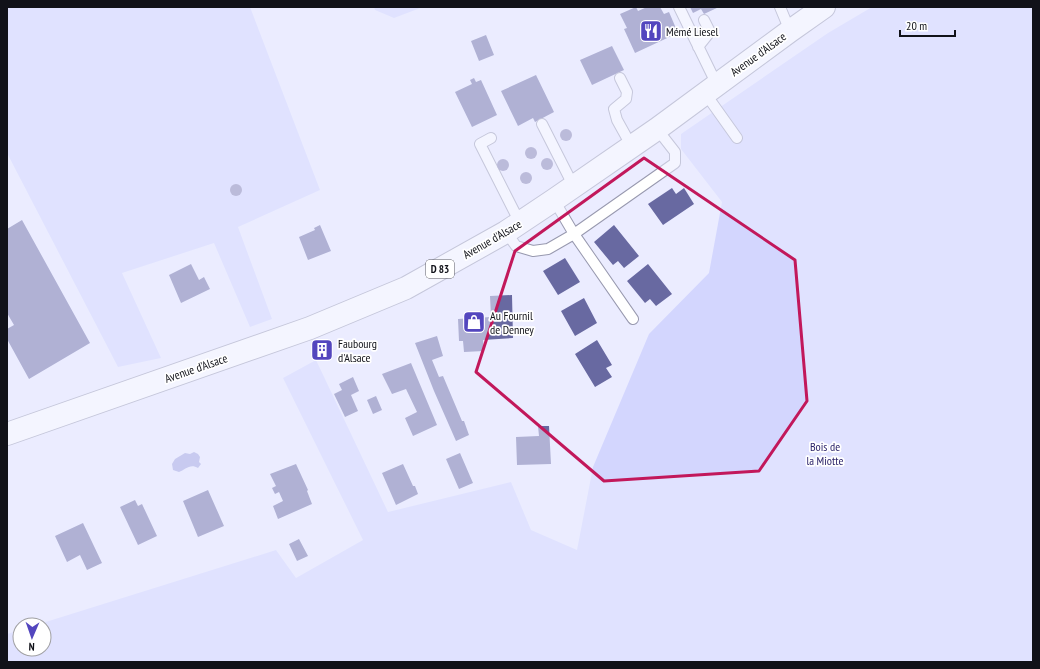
<svg xmlns="http://www.w3.org/2000/svg" width="1040" height="669" font-family="'PT Sans Narrow',sans-serif">
<style>
.green{fill:#d3d6fe}
.water{fill:#9ea1dd}
.building{fill:#6869a1}
.lines{fill:none;stroke-linecap:round;stroke-linejoin:round}
.lane-casing{stroke:#9899af;stroke-width:12}
.primary-casing{stroke:#9899af;stroke-width:24}
.lane{stroke:#fff;stroke-width:10}
.primary{stroke:#fff;stroke-width:22}
.tree{fill:#827ead}
.marked{fill:none;stroke:#c2185b;stroke-width:3;stroke-linejoin:round}
.labels{text-anchor:middle;dominant-baseline:central;stroke-width:3.5;stroke-linejoin:round;paint-order:stroke}
.shield{fill:#fff;stroke:#58595e;stroke-width:1}
.shield-label{font-size:11px;font-weight:bold;fill:#111219}
.poi-label{font-size:12px;fill:#111219;stroke:#fff;text-anchor:start}
.street-label{font-size:12px;fill:#111219;stroke:#fff}
.park-label{font-size:12px;fill:#2c246a;stroke:#fff}
</style>
<rect width="100%" height="100%" fill="#ebecff"/>
<path class="green" d="M7,7H250L320,190L238,227L272,319L250,327L214,243L122,273L161,358L118,367L7,153Z
M374,7H423L394,18L375,10Z
M872,7H1033V662H7V634L20,630V649H44V625H36L276,550L296,578L363,540L283,378L316,360L388,512L511,482L531,530L577,550L593,467L649,334L709,273L722,202L681,149V134L828,33Z"/>
<path class="water" d="M194,452L198,454L200,457L199,462L201,464L198,468C190,463 185,470 179,472L173,470L172,464L175,459L185,453L190,454Z"/>
<path class="building" d="M636,7L638,11L647,7H660L664,14L669,12L678,33L635,53L624,29L627,28L620,14Z
M690,7H719L704,14L701,9L693,13Z
M486,35L494,55L479,61L471,41Z
M612,46L624,70L592,85L580,60Z
M536,75L554,112L535,122L533,118L518,126L501,91Z
M474,78L476,82L481,80L497,115L472,127L455,92L472,84L470,80Z
M672,188L676,194L684,188L694,204L663,225L648,204Z
M22,220L90,343L29,379L7,339V329L14,325L7,313V229Z
M320,225L331,251L308,260L299,237L315,230L314,228Z
M614,225L639,256L624,268L618,261L613,265L594,242Z
M565,258L580,282L558,295L543,271Z
M191,264L199,280L204,277L210,289L181,303L169,275Z
M648,264L672,294L656,306L650,299L645,303L627,281Z
M512,295L513,338L483,340L484,351L464,352L463,341H459L458,319L491,317L490,296Z
M584,298L597,323L575,336L561,311Z
M437,336L443,356L432,360L439,377L443,376L462,421H464L469,435L456,441L434,391L415,343Z
M597,340L612,365L606,368L612,377L595,387L575,354Z
M411,363L437,425L413,436L405,418L417,412L406,389L392,394L382,374Z
M353,377L359,391L351,395L358,411L345,417L334,394L342,390L339,384Z
M376,396L382,410L373,414L367,400Z
M538,426H549L551,464L517,465L516,437L539,436Z
M460,453L473,483L459,489L446,459Z
M296,464L308,490L307,491L312,504L278,519L273,506L283,501L279,492L275,494L272,488L276,486L270,474Z
M403,464L413,486H415L418,494L396,505L382,473Z
M208,490L224,526L198,537L183,501Z
M135,500L138,506L142,504L157,536L138,545L120,507Z
M83,523L102,563L87,570L80,555L67,562L55,536Z
M299,539L308,556L297,561L289,544Z"/>
<g class="lines">
<g class="lane-casing">
<path id="lane" d="M679,7L717,85
M780,7L790,31
M698,47L710,32L704,20
M620,78L627,92L626,99L614,109L617,120L632,147
M705,93L737,138
M542,124L574,187
M491,138L480,144L520,223
M554,200L574,234L633,319
M506,232L516,246L533,251L548,249L574,234L675,163V152L657,129"/>
</g>
<g class="primary-casing">
<path id="primary" d="M7,434L310,328L406,288L506,232L554,200L657,129L790,31L824,7"/>
</g>
<use href="#lane" class="lane"/>
<use href="#primary" class="primary"/>
</g>
<g class="tree">
<circle cx="566" cy="135" r="6"/>
<circle cx="531" cy="153" r="6"/>
<circle cx="547" cy="164" r="6"/>
<circle cx="503" cy="165" r="6"/>
<circle cx="526" cy="178" r="6"/>
<circle cx="236" cy="190" r="6"/>
</g>
<path d="M0 0H1040V669H0ZM644,158L795,260L807,401L759,471L604,481L476,372L515,251Z" fill="#ebecff" fill-opacity=".55" fill-rule="evenodd"/>
<path class="marked" d="M644,158L795,260L807,401L759,471L604,481L476,372L515,251Z"/>
<defs>
<g id="restaurant-square" transform="scale(1.15)"><rect x="-9" y="-9" width="18" height="18" rx="4" fill="#5346be" stroke="#fff"/><path d="M-5-6h1v4h1v-4h1v4h1v-4h1v5L-1.5 .5V6h-2V.5L-5-1ZM5-6V6H3V1.5H1.5Q1.5-4 5-6Z" fill="#fff"/></g>
<g id="shop-square" transform="scale(1.15)"><rect x="-9" y="-9" width="18" height="18" rx="4" fill="#5346be" stroke="#fff"/><path d="M-5-2.5h2.3a2.7 3.5 0 0 1 5.4 0H5L5.5 6h-11ZM-1.5-2.5h3a1.5 2.3 0 0 0-3 0Z" fill="#fff"/></g>
<g id="building-square" transform="scale(1.15)"><rect x="-9" y="-9" width="18" height="18" rx="4" fill="#5346be" stroke="#fff"/><path d="M-4-6H4V6H1V3H-1V6H-4ZM-2.5-4.3h1.7v1.8h-1.7ZM.8-4.3h1.7v1.8H.8ZM-2.5-1h1.7V.8h-1.7ZM.8-1h1.7V.8H.8Z" fill="#fff"/></g>
</defs>
<g fill-rule="evenodd">
<use href="#restaurant-square" x="651" y="31"/>
<use href="#shop-square" x="474" y="322"/>
<use href="#building-square" x="322" y="350"/>
</g>
<g class="labels">
<rect class="shield" x="426" y="260" width="28" height="18" rx="3"/>
<g class="shield-label">
<text x="440" y="269">D 83</text>
</g>
<g class="poi-label">
<text x="666" y="31">Mémé Liesel</text>
<text x="490" y="315">Au Fournil<tspan x="490" dy="14">de Denney</tspan></text>
<text x="338" y="343">Faubourg<tspan x="338" dy="14">d'Alsace</tspan></text>
</g>
<g class="street-label">
<text transform="translate(758 54) rotate(-36)">Avenue d'Alsace</text>
<text transform="translate(492 239) rotate(-30)">Avenue d'Alsace</text>
<text transform="translate(196 368) rotate(-19)">Avenue d'Alsace</text>
</g>
<g class="park-label">
<text x="825" y="446">Bois de<tspan x="825" dy="14">la Miotte</tspan></text>
</g>
</g>
<rect width="1040" height="669" fill="none" stroke="#111219" stroke-width="16"/>
<g transform="translate(32 637) rotate(182)"><circle r="19" fill="#ffffff" stroke="#a0a0a3"/>
<path d="M0-3L7 15L0 10L-7 15Z" fill="#5346be"/>
<text y="-6" font-size="11" font-weight="bold" text-anchor="middle" fill="#111219">N</text>
</g>
<path d="M900 30v6h55v-6" fill="none" stroke="#111219" stroke-width="2"/>
<text x="906" y="30" font-size="12" fill="#111219" stroke="#ffffff" stroke-width="3" paint-order="stroke">20 m</text>
</svg>
